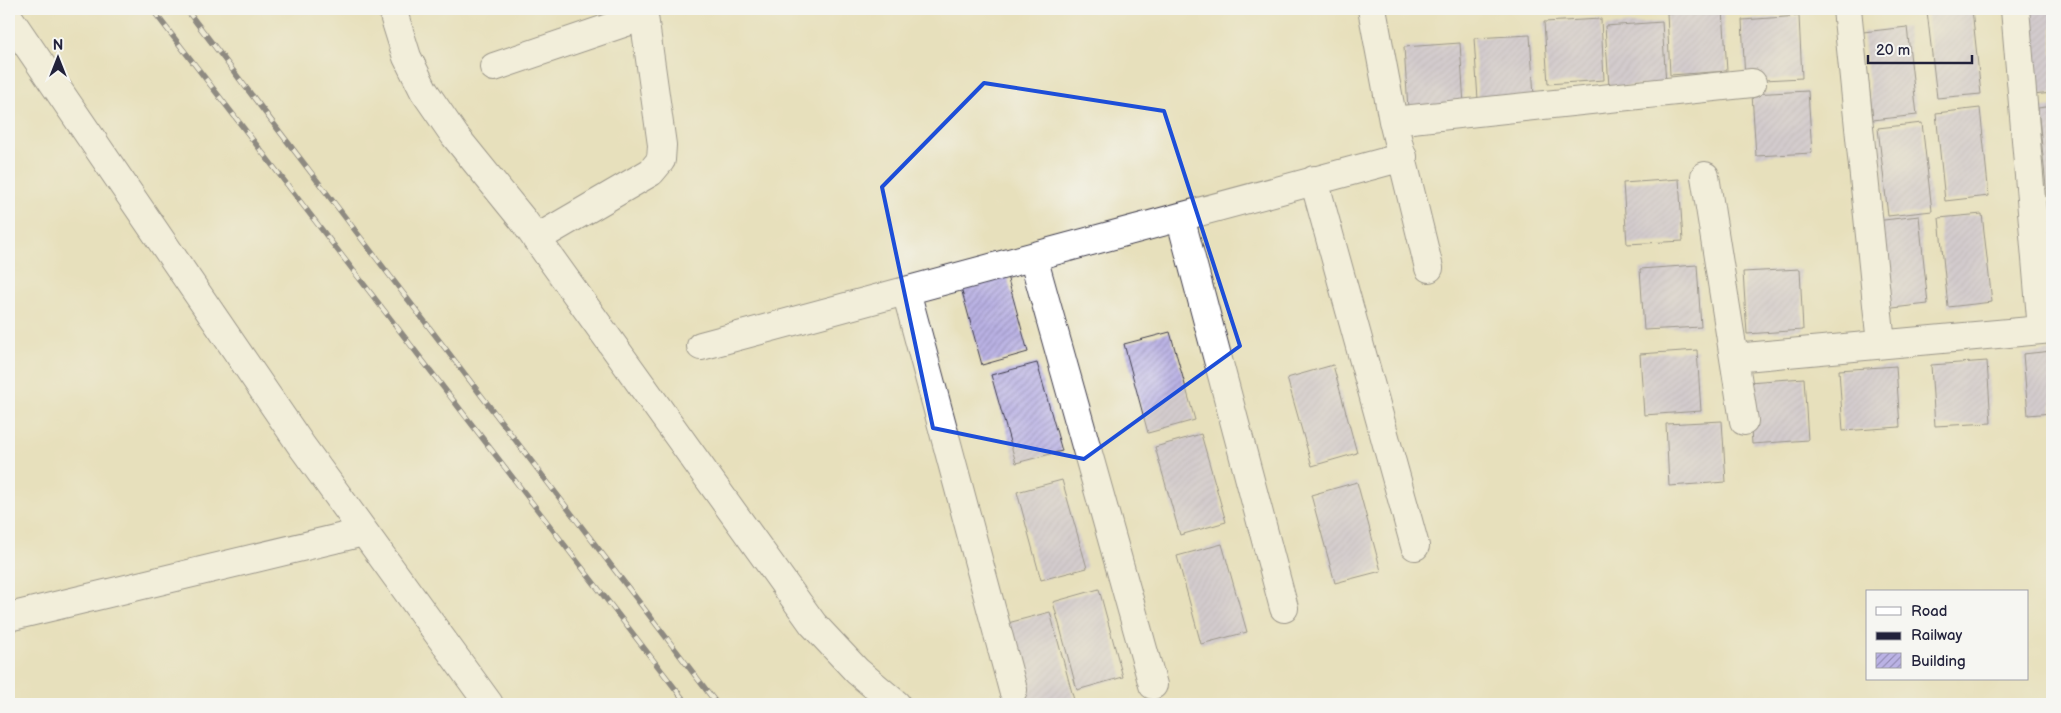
<svg xmlns="http://www.w3.org/2000/svg" width="2061" height="713" font-family="'Balsamiq Sans',sans-serif">
<style>
.building{fill:url(#building-hatch)}
.lines{fill:none;stroke-linecap:round;stroke-linejoin:round}
.minor-casing{stroke:#403e4e;stroke-width:30}
.minor{stroke:#fff;stroke-width:28}
.rail-casing{stroke:#22223b;stroke-width:5.5}
.rail{stroke:#f6f6f2;stroke-width:4;stroke-dasharray:11;stroke-linecap:butt}
.marked{fill:none;stroke:#1d4ed8;stroke-width:4;stroke-linejoin:round}
</style>
<defs>
<pattern id="building-hatch" width="6" height="6" patternUnits="userSpaceOnUse" patternTransform="scale(1.25)"><rect width="6" height="6" fill="#bab2e4"/><path d="M-1 1l2-2M0 6l6-6M5 7l2-2" fill="none" stroke="#9790ba"/></pattern>
</defs>
<rect width="100%" height="100%" fill="#f6f6f2"/>
<filter id="ink" filterUnits="userSpaceOnUse"><feTurbulence type="fractalNoise" baseFrequency=".02" numOctaves="2"/><feDisplacementMap in="SourceGraphic" scale="10" xChannelSelector="R" yChannelSelector="G"/><feConvolveMatrix kernelMatrix="1 2 1 2 8 2 1 2 1" color-interpolation-filters="sRGB"/></filter>
<filter id="wash" filterUnits="userSpaceOnUse"><feTurbulence type="fractalNoise" baseFrequency=".0096" numOctaves="4" result="noise"/><feDisplacementMap in="SourceGraphic" scale="20" xChannelSelector="R" yChannelSelector="G"/><feGaussianBlur stdDeviation="1.12" result="paint"/><feColorMatrix in="noise" values="0 0 0 0 0 0 0 0 0 0 0 0 0 0 0 0 0 1.4 0 .05"/><feComposite in="paint" operator="in"/></filter>
<g filter="url(#wash)">
<rect width="100%" height="100%" fill="#e7e0bc"/>
<g id="blocks">
<path class="building" d="M1945,9H1972L1981,94L1937,98L1927,11Z
M2024,9H2052V93L2033,95Z
M1723,10L1727,71L1670,75L1667,13Z
M1799,16L1802,78L1745,81L1742,20Z
M1601,19L1604,80L1548,84L1544,22Z
M1662,22L1666,84L1609,87L1605,26Z
M1907,27L1917,115L1873,120L1863,32Z
M1530,35L1534,96L1478,100L1474,38Z
M1460,43L1464,105L1408,109L1404,47Z
M1808,91L1812,153L1756,156L1752,94Z
M2052,106V195L2047,196L2038,108Z
M1980,108L1989,196L1945,201L1936,113Z
M1922,123L1932,211L1888,216L1878,128Z
M1679,179L1683,241L1627,244L1623,183Z
M2052,212V289L2043,213Z
M1982,214L1992,302L1948,307L1939,218Z
M1919,216L1928,304L1884,309L1875,221Z
M1004,265L1028,352L982,365L958,277Z
M1697,265L1701,327L1644,330L1640,269Z
M1800,269L1803,330L1747,334L1743,272Z
M1170,332L1195,420L1148,433L1124,344Z
M1697,350L1701,411L1644,415L1640,354Z
M2052,351V413L2028,415L2023,354Z
M1987,361L1991,423L1935,426L1931,365Z
M1037,363L1062,451L1016,463L991,375Z
M1333,365L1357,453L1312,466L1287,378Z
M1896,366L1900,427L1843,431L1839,370Z
M1804,378L1808,440L1752,444L1748,382Z
M1722,421L1726,482L1669,486L1666,424Z
M1201,434L1226,522L1180,535L1155,447Z
M1062,480L1087,568L1041,580L1017,492Z
M1357,482L1381,571L1335,583L1311,495Z
M1222,544L1247,632L1201,644L1177,556Z
M1099,589L1123,677L1077,690L1053,602Z
M1050,612L1074,700L1059,704H1026L1004,624Z"/>
</g>
</g>
<g filter="url(#ink)">
<use href="#blocks" fill-opacity="0" stroke="#403e4e" stroke-width="1"/>
<g class="lines">
<g class="minor-casing">
<path id="minor" d="M392,9L407,57L424,91L455,136L523,220L813,624L857,671L896,704
M1372,9L1393,121L1429,268
M1847,9L1881,344
M2015,9L2042,330
M9,18L301,445L489,704
M494,67L644,16
M1393,121L1752,83
M1705,176L1744,421
M1314,180L1415,546
M1180,217L1284,608
M536,239L651,172L661,160L662,145L643,9
M1033,257L1153,685
M906,291L1013,690
M701,346L1403,157
M1734,358L2052,329
M9,617L364,532"/>
</g>
<use href="#minor" class="minor"/>
<g class="rail-casing">
<path id="rail" d="M152,9L687,704
M186,9L717,704"/>
</g>
<use href="#rail" class="rail"/>
</g>
</g>
<path d="M0 0H2061V713H0ZM984,83L1164,111L1240,346L1084,459L933,428L882,187Z" fill="#e7e0bc" fill-opacity=".55" fill-rule="evenodd"/>
<path class="marked" d="M984,83L1164,111L1240,346L1084,459L933,428L882,187Z"/>
<rect width="2061" height="713" fill="none" stroke="#f6f6f2" stroke-width="30"/>
<rect x="1866" y="590" width="162" height="90" fill="#f6f6f2" stroke="#a1a1a9"/>
<rect x="1876" y="607" width="25" height="8" fill="#ffffff" stroke="#a1a1a9"/>
<text x="1911" y="616" font-size="15" fill="#22223b">Road</text>
<rect x="1876" y="632" width="25" height="8" fill="#22223b" stroke="#a1a1a9"/>
<text x="1911" y="640" font-size="15" fill="#22223b">Railway</text>
<rect x="1876" y="653" width="25" height="15" fill="url(#building-hatch)" stroke="#a1a1a9"/>
<text x="1911" y="666" font-size="15" fill="#22223b">Building</text>
<g transform="translate(58 58)" stroke="#f6f6f2" stroke-width="4" paint-order="stroke">
<path d="M0-4L9 19L0 12L-9 19Z" fill="#22223b"/>
<text y="-8" font-size="14" font-weight="bold" text-anchor="middle" fill="#22223b">N</text>
</g>
<path d="M1868 55v8h104v-8" fill="none" stroke="#22223b" stroke-width="2.5"/>
<text x="1876" y="55" font-size="15" fill="#22223b" stroke="#f6f6f2" stroke-width="4" paint-order="stroke">20 m</text>
</svg>
